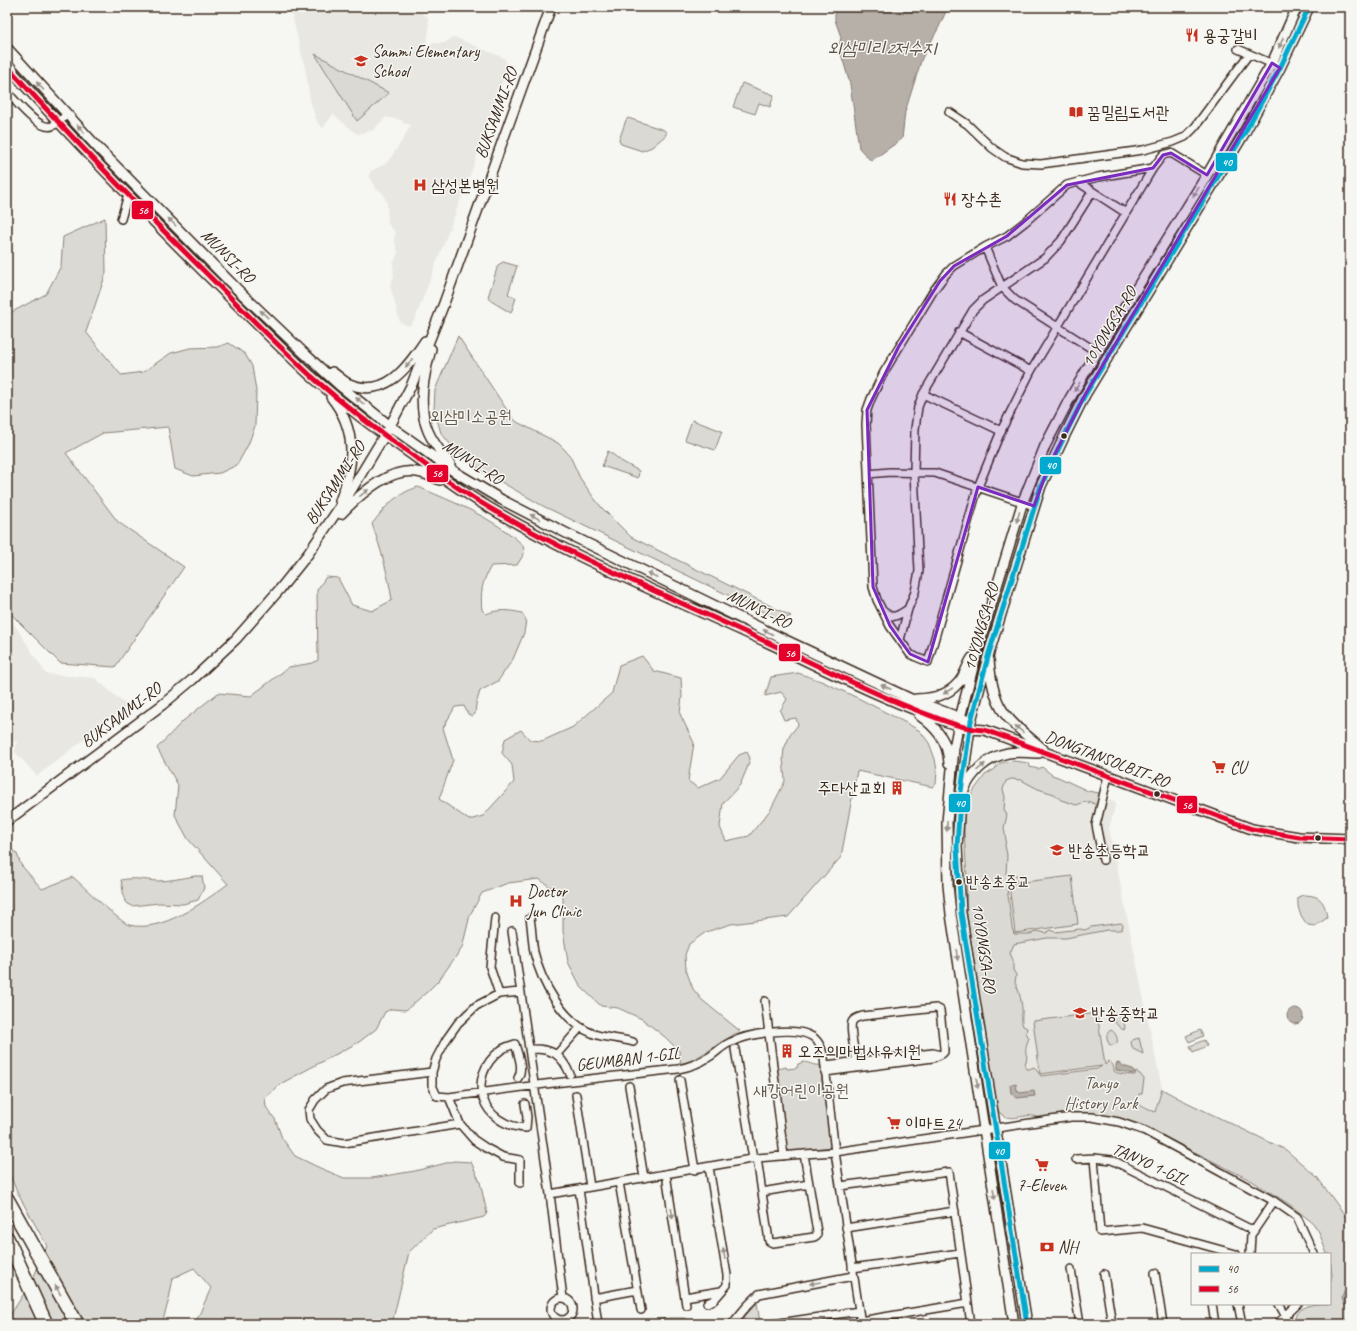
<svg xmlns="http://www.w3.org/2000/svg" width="1357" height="1331" font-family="Caveat,'Poor Story',sans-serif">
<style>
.built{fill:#e8e7e2}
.green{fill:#dad9d3;stroke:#8a8278}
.water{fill:#b6b0a9;stroke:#857a71}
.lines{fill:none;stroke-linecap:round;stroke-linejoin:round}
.minor-casing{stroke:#3b2a1e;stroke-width:10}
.tertiary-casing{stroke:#3b2a1e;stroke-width:12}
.motorway-casing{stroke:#3b2a1e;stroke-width:16}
.minor{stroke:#f6f6f2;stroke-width:7}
.tertiary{stroke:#f6f6f2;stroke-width:9}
.motorway{stroke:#f6f6f2;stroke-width:13}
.bus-1-casing{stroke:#f6f6f2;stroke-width:8}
.bus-2-casing{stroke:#f6f6f2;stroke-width:8}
.bus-1{stroke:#00a9ce;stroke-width:5}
.bus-2{stroke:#e4002b;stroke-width:5}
.oneway{fill:#989088}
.marked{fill:#7b2cbf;fill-opacity:0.2;stroke:#7b2cbf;stroke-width:3;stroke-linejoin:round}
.bus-dot{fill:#3b2a1e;stroke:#f6f6f2;stroke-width:1.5}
.labels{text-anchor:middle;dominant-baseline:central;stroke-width:3;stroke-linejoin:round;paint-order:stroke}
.bus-label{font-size:16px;fill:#3b2a1e;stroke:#f6f6f2;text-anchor:start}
.poi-label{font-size:17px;fill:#3b2a1e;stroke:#f6f6f2;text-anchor:start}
.street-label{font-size:17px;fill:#3b2a1e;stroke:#f6f6f2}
.park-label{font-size:17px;fill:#63564b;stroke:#f6f6f2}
.water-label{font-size:18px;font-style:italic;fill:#605248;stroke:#f6f6f2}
.line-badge{stroke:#f6f6f2;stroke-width:1.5}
.badge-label{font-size:11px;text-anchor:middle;font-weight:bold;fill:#fff}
</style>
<rect width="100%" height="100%" fill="#f6f6f2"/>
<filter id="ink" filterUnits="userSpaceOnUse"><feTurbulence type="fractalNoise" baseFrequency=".025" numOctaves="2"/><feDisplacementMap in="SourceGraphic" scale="8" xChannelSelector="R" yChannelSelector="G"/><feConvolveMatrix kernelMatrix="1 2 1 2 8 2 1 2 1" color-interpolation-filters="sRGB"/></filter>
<g filter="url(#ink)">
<path class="built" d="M290,7H410L428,17L429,31L425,49L431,43H445L451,38L454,37L504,58L508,65L476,159L415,319L409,326L400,322L390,285L394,276L393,264L398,253L394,239L396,233L388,224L387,202L382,192L376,189L369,175L371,171L387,163L400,144L411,125L403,123L402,120L386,117L373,130L357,134L333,114L323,128L317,122L310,100L306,72Z
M7,613L46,674L95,678L127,706L37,776L15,752L17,742L7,739Z
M1033,771L1116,803L1109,828L1162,1089L1155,1112L1135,1102L1022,1072L1008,956L997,818L1004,774Z"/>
<path class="green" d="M315,54L389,93L357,121Z
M742,83L774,95L770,107L759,103L755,114L733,107Z
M628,118L664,130L666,132V135L652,147L642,151L621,144L619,140L626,120Z
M105,218L106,273L86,332L121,375L143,372L171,353L190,348L217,347L229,343L245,354L252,366L256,391L255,426L248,445L237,465L220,473L193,476L175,469L168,427L103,433L66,453L118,522L184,567L115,667L60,663L7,610V311L12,312L46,294L61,266L63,237Z
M503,262L517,266L508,294L516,298L511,313L491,301L488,297L498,265Z
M458,336L511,416L517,422L558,443L565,450L570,456L580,478L594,498L602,508L631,537L791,616L780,620L543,506L482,471L455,450L441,433L434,409L435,390Z
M692,420L722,431L715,450L685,440Z
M608,451L610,452L621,461L639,471L638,478L602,466Z
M418,487C454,502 494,518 523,545L524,554L517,565L491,566C482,582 480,592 482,610L486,614C498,609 509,610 522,613L526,620L524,633L513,659L498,681L480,691L476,704L475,714L472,716L468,714L464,706L455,707L443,728L453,760L439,799L469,820L483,816L514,782L512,765L502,753L505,739L521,730L530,740L542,741L573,727L612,693L619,665L642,656L654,671L681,678L682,696L680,714L694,743L688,781L698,788L720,778L739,755L747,752L750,758L748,766L740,785L723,803L720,827L726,841L749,836L771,809L785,781L783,758L784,749L790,735L798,725L796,718L784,720L780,711L787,699L781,692L765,696L771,677L798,673L821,681L860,699L908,724L920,731L929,743L935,759L937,771L936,784L933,787L857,771L841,857L788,917L731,924L706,932L689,944L685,955L686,970L693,989L702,1000L740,1031C720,1042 703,1057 681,1064L679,1051L665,1037L642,1019L618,1008L601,1006L581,987L568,962L563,931V896L539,879L508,883L482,893L470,915L462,948L439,980L427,992L406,1010L391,1009L385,1012L376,1029L359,1042L282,1083L265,1098L266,1107L275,1119L282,1138L295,1156L320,1168L344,1178H372L415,1171L454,1161L471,1162L480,1182L487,1213L484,1217L433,1229L409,1252L392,1324H195L211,1288L194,1268L173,1278L169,1299L162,1324H7V1320L32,1281L47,1246L18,1194L7,1168V849L10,848L17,854L21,865L42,889L73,877C82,885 121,923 129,925C162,933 202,903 228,884L188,839L175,815L178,785L157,748L183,721L218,693L251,696L289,667L313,663L318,660L317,590L326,577L338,578L352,605L372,611L392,600C388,574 381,549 372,524C386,506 394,495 418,487Z
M1014,761L1029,763L1030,767L1038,769L1042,767L1052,775L1058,777L1088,791L1099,793L1101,796L1096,805L1089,801V803L1085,802L1076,805L1061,800L1054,794L1038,789L1021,780L1011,779L1006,781L1003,789L1005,797L1004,810L1007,815L1004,828L1006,840L1005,845L1007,855L1006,874L1013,876L1022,874L1026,877L1024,880L1008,883L1007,887L1012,928L1014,934H1030L1037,931L1046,933L1050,930L1055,932L1080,929L1085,930L1091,927L1113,924L1121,923L1123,925L1122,929L1120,930H1107L1066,938H1047L1014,944L1010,953L1013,960V970L1016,975L1015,983C1019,988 1023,1007 1022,1014C1022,1019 1021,1021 1023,1026L1027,1028L1026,1033L1029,1038C1027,1043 1024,1050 1027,1057L1025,1065L1026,1069H1029L1034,1067L1041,1076L1097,1069L1102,1066L1040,1074L1033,1021L1097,1013L1105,1065L1109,1061C1113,1064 1114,1067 1114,1071C1117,1074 1130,1075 1135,1075L1136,1072L1140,1074L1144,1079L1142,1094H1139L1135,1102L1155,1112L1162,1089L1180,1099L1286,1150L1317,1177L1344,1214L1350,1226V1324H1296L1295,1317C1304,1303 1315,1304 1330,1304V1283L1332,1276L1330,1254H1327L1319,1232L1313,1223L1289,1204L1252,1181L1153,1131L1123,1121L1039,1119C1028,1108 1005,1130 996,1106L966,909L967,879L964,832V808L974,790L980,782L985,775L995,769C998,761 1007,762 1014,761Z
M195,876H202L204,888L198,900L183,904L159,903L132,906L125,902L121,880C134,877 144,880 157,881C170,881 182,878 195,876Z
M1072,876L1078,924L1015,933L1009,884Z
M1303,895C1321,895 1325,902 1327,918L1315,926L1308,925C1300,916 1297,909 1298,897Z
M1113,1012C1120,1012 1124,1021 1125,1027L1124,1030C1118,1028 1113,1020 1112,1014Z
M1111,1030C1116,1033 1118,1038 1117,1043L1113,1045H1110C1106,1040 1105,1033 1111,1030Z
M1200,1030L1203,1036L1189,1042L1186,1036Z
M1139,1038L1143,1054L1133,1049L1131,1043L1132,1040Z
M1204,1040L1207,1046L1193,1052L1190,1046Z
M804,1062C811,1063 814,1066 820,1065L831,1147L787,1152L775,1070L786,1067L787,1069L797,1068L798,1064Z
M757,1303L760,1323L744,1324V1317Z
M670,1318H684L695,1324H629L651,1320Z"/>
<path class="water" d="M835,7H948L939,27L922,58L905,112L902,139L871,161L859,148L850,84L839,47L841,37L835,20Z
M1287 1016a8 8 0 1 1 16 0a8 8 0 1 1-16 0Z
M1118,1063L1126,1067L1133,1069L1135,1073L1133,1074L1116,1070V1064Z
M1016,1084L1017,1090L1020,1093L1034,1091L1035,1096L1017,1098L1011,1093L1010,1085Z
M1350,1289V1307L1344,1304L1342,1298L1344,1292Z"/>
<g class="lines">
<g class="minor-casing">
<path id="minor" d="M1238,49L1275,65
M7,92C16,101 39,131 52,126C58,124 63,118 67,114
M949,112L967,124L992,148L1005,157L1022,163L1041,164L1143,150L1173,142L1185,137L1195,127L1249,54
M1153,168L1098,177L1067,185L1025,222L1007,236L985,247L954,266L946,274L934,290L884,372L871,399L867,410L866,424L873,587L877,600L890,626L910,654L916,657L928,662L978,487L1001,431L1031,371L1153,168L1163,155L1171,153L1207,175
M1078,182L1126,213
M121,219L128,195
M985,247L1002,287L1015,300L1097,352
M959,332L1031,371
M923,394L1001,431
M868,474L890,472L935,473L1034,506
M883,611C894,620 897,616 908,609
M900,640L908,609L915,592L919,571L914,473L915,429L918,407L923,394L973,310L983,300L1045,258L1061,241L1092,192
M1103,860L1096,825L1108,776
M495,918L490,967L499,994
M530,918C532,929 532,941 534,952C541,982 563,1023 594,1034C605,1038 620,1038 633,1042
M512,931L550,1194L563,1298
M521,992L499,994L476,1006L458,1023L446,1040L436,1059L432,1072V1085L437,1096L449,1097L545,1084L678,1069C689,1067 700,1063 709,1057C716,1053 722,1046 729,1043C747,1034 796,1025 813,1037C820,1042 822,1050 824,1058L835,1152L861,1324
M765,1001L784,1156
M529,1049C552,1048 561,1054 570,1074
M735,1049L753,1159
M557,1054L580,1028
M825,1065L933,1053L937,1054
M432,1072L342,1083L326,1089L315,1100L309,1110L310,1119L317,1130L327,1140L344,1143L460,1124
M825,1072L933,1058L942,1054L944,1052V1048L940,1010L936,1008L863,1016C859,1017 854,1018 852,1022C849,1030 856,1058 858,1067
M518,1078C524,1068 518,1055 515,1044C510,1046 505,1047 501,1050C464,1078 482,1126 526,1128L527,1117L525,1104
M680,1080L695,1170
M629,1086L644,1178
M576,1095L590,1187
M449,1097L460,1124L474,1140L486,1148L503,1157L520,1160V1183
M757,1158L769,1241L773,1243L814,1237L817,1235V1232L804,1154
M1076,1159L1094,1158
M666,1174L686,1305
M619,1182L641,1310
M840,1186L949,1172L971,1324
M579,1189L598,1324
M762,1192L809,1184
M550,1194L757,1158L804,1154L835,1152L1071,1117H1092L1119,1122L1145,1131L1274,1201L1297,1217L1314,1254
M846,1228L955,1211
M1236,1254L1142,1228L1100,1232L1094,1158L1112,1160L1254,1231
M1250,1254L1251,1235L1274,1201
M852,1268L960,1253
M1071,1269L1080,1324
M1155,1273L1163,1324
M1104,1274L1112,1324
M685,1297L721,1291
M551 1309a11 11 0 1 1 22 0a11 11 0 1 1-22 0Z
M594,1298L637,1290
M707,1303L714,1300L727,1285V1275L709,1167
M1212,1304L1215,1324
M1238,1304L1242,1324
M1279,1304L1290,1324
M860,1321L968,1303
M732,1324L747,1306L759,1294L853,1276
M773,1324L859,1311
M1277,1324L1298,1304"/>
</g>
<g class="tertiary-casing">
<path id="tertiary" d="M7,48L99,149L237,289L305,354L339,385L390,426L455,472L502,500L566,533L779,637L911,699L966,720
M7,66C70,136 136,204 203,271C239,306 274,342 311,376C343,404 376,430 411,454C432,470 453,485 475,499C569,557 673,598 773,645C822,668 870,693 921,712C942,720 962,729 985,730L1252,829L1299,837L1350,839
M431,349C424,375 417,405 428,431C433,443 442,454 450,464
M332,372C337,375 342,380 347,383C385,400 407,368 425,341
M331,397C357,429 355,464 340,501
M341,514C358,496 389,467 417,472C425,473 433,477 440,480
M989,660C993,711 1006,718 1043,749
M916,699C934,699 952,694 962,678C966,671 968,664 972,658
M919,715C936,727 948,741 949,763
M963,792C971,773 987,757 1008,753C1018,751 1029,753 1039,753
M7,821L162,705L192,680L236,639L280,589L308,554L352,489L390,426L412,384L443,306L551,7
M1014,1324L951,914L948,885L947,822L954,748L960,718L978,648L1023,501L1045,446L1069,400L1097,352L1207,175L1272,63L1297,7
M1027,1324L961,913L957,847L960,799L971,721L989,653L1041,486L1066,433L1085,395L1244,134L1280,68L1309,7"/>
</g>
<g class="motorway-casing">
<path id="motorway" d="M7,67L11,70
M7,1199L77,1324
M7,1238L46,1324"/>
</g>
<use href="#minor" class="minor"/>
<use href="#tertiary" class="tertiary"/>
<use href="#motorway" class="motorway"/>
<g class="bus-1-casing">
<path id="bus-1" d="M1027,1324L961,913L957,847L960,799L971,721L989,653L1041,486L1066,433L1085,395L1244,134L1280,68L1309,7"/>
</g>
<g class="bus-2-casing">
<path id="bus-2" d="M7,66C70,136 136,204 203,270C239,306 274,342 311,376C343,404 376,430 411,454C432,470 453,485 475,499C569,557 673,598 773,645C822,667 870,693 921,712C942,720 962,729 985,730L1252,829L1299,837L1350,839"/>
</g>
<use href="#bus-1" class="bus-1"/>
<use href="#bus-2" class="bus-2"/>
</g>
<defs><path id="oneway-solid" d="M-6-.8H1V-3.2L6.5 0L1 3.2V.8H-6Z"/></defs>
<g class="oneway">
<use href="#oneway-solid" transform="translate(1281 43) rotate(114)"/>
<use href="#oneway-solid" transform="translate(40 86) rotate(-131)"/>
<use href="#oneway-solid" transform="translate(81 129) rotate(-133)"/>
<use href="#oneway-solid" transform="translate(1196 192) rotate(122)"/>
<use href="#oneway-solid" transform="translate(172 222) rotate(-135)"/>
<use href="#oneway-solid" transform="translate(264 314) rotate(-136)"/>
<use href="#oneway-solid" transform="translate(409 363) rotate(130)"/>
<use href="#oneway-solid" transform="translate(1077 387) rotate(121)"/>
<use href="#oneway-solid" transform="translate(360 401) rotate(-141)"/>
<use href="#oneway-solid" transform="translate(364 493) rotate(-38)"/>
<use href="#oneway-solid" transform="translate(535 517) rotate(-152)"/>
<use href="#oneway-solid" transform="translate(1018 517) rotate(107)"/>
<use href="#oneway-solid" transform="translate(652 575) rotate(-154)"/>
<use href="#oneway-solid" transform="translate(768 632) rotate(-154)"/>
<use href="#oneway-solid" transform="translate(886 687) rotate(-155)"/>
<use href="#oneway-solid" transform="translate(948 691) rotate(147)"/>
<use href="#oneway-solid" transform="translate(1019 729) rotate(-140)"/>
<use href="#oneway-solid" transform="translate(981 767) rotate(-41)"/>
<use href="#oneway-solid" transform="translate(947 826) rotate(91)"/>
<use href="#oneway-solid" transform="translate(957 955) rotate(82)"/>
<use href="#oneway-solid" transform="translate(977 1083) rotate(81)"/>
<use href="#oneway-solid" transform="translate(994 1194) rotate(81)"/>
<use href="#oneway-solid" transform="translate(672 1213) rotate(81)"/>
<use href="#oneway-solid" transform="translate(724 1254) rotate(-100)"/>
<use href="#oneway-solid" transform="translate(815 1283) rotate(170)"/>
<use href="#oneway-solid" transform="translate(58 1290) rotate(-119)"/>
</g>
</g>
<path class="marked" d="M1272,63L1280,68L1085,395L1049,466L1034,506L978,487L928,662L910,654L890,626L873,587L867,410L899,346L940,281L954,266L1007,236L1067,185L1153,168L1163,155L1171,153L1207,175Z"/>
<defs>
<g id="restaurant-bare" transform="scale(1.08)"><path d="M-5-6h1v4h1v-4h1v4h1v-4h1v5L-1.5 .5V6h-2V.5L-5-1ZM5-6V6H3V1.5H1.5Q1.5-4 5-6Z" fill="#c8321e" stroke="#f6f6f2" stroke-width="2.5" paint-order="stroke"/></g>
<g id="school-bare" transform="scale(1.08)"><path d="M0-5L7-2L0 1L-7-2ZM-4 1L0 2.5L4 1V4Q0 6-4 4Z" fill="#c8321e" stroke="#f6f6f2" stroke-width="2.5" paint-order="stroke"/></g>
<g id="library-bare" transform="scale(1.08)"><path d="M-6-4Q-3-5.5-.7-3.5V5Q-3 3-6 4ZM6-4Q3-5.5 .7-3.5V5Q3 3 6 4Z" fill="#c8321e" stroke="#f6f6f2" stroke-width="2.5" paint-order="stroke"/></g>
<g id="hospital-bare" transform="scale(1.08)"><path d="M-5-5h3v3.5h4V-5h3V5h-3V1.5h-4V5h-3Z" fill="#c8321e" stroke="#f6f6f2" stroke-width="2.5" paint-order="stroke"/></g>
<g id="supermarket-bare" transform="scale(1.08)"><path d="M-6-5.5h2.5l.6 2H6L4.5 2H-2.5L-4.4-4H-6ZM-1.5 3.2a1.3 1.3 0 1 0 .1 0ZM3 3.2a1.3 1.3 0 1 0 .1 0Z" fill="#c8321e" stroke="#f6f6f2" stroke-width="2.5" paint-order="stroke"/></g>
<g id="building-bare" transform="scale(1.08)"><path d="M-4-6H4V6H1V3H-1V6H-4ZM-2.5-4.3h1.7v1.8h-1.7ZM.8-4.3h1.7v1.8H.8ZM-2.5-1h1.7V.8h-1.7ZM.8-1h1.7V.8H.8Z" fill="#c8321e" stroke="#f6f6f2" stroke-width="2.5" paint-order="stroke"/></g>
<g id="bank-bare" transform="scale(1.08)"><path d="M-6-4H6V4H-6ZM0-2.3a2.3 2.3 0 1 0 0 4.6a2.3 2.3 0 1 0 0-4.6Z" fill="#c8321e" stroke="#f6f6f2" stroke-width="2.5" paint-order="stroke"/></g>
</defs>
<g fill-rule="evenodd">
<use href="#restaurant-bare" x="1192" y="35"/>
<use href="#school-bare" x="361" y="61"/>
<use href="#library-bare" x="1076" y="112"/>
<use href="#hospital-bare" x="420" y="185"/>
<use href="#restaurant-bare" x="950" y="199"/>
<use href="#supermarket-bare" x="1219" y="767"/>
<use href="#building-bare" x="897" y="788"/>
<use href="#school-bare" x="1057" y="850"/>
<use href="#hospital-bare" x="516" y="901"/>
<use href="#school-bare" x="1080" y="1013"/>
<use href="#building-bare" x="787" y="1051"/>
<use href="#supermarket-bare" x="894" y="1123"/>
<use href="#supermarket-bare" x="1042" y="1165"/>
<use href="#bank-bare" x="1047" y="1247"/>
</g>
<g class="bus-dot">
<circle cx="1064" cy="436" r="3.5"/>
<circle cx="1157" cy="794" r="3.5"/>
<circle cx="1318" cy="838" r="3.5"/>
<circle cx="959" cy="882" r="3.5"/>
</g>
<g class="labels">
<g class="bus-label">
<text x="966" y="882">반송초중교</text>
</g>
<g class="poi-label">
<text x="1203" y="35">용궁갈비</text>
<text x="372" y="51">Sammi Elementary<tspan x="372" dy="20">School</tspan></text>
<text x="1087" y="112">꿈밀림도서관</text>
<text x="431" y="185">삼성본병원</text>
<text x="961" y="199">장수촌</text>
<text x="1230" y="767">CU</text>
<text x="886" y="788" text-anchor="end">주다산교회</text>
<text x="1068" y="850">반송초등학교</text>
<text x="527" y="891">Doctor<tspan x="527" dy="20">Jun Clinic</tspan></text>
<text x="1091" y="1013">반송중학교</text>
<text x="798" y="1051">오즈의마법사유치원</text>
<text x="905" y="1123">이마트24</text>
<text x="1042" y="1185" text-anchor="middle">7-Eleven</text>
<text x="1058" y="1247">NH</text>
</g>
<g class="street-label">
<text transform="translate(496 113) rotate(-70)">BUKSAMMI-RO</text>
<text transform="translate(228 256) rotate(45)">MUNSI-RO</text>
<text transform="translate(1109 327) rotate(-59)">10YONGSA-RO</text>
<text transform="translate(473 462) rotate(33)">MUNSI-RO</text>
<text transform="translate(335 483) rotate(-57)">BUKSAMMI-RO</text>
<text transform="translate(759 609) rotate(26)">MUNSI-RO</text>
<text transform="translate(981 627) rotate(-74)">10YONGSA-RO</text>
<text transform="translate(121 715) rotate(-37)">BUKSAMMI-RO</text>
<text transform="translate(1107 759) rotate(21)">DONGTANSOLBIT-RO</text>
<text transform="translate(984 948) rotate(82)">10YONGSA-RO</text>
<text transform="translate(628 1059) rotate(-7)">GEUMBAN 1-GIL</text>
<text transform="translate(1150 1164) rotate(24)">TANYO 1-GIL</text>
</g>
<g class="park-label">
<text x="471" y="416">외삼미소공원</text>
<text x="1101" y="1083">Tanyo<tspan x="1101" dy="20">History Park</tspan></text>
<text x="801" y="1090">새강어린이공원</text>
</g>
<g class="water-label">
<text x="882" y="48">외삼미리2저수지</text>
</g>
</g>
<g class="line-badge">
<rect x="1215" y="152" width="23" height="20" rx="4" fill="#00a9ce"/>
<rect x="131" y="200" width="23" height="20" rx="4" fill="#e4002b"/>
<rect x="1039" y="456" width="23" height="19" rx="4" fill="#00a9ce"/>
<rect x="426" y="464" width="23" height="19" rx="4" fill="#e4002b"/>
<rect x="778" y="643" width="23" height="19" rx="4" fill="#e4002b"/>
<rect x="948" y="793" width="23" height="20" rx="4" fill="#00a9ce"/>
<rect x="1176" y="795" width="22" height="19" rx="4" fill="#e4002b"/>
<rect x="988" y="1141" width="23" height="19" rx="4" fill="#00a9ce"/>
</g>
<g class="badge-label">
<text x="1227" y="166">40</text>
<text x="143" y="214">56</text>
<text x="1051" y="469">40</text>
<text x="437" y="477">56</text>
<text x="790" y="657">56</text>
<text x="960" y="807">40</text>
<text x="1187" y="809">56</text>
<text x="999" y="1155">40</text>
</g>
<rect width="1357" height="1331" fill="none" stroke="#f6f6f2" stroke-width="24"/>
<rect x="12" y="12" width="1333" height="1307" fill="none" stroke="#3b2a1e" stroke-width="1.5" filter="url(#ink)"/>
<rect x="1191" y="1253" width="140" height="52" fill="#f6f6f2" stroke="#aba49d"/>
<rect x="1199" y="1266" width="20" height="6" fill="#00a9ce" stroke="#aba49d"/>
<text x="1227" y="1273" font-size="12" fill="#3b2a1e">40</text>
<rect x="1199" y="1286" width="20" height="6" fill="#e4002b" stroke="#aba49d"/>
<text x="1227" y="1293" font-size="12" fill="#3b2a1e">56</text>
</svg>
